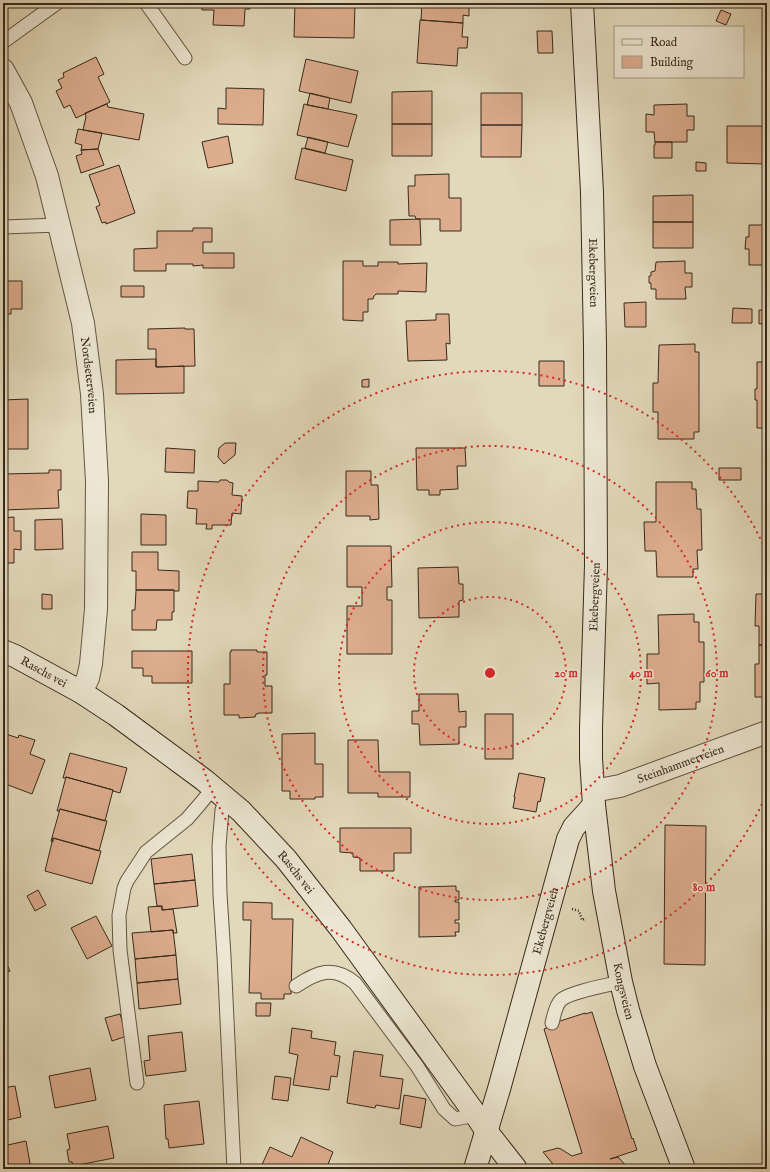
<svg xmlns="http://www.w3.org/2000/svg" width="770" height="1172" font-family="'IM FELL English',serif">
<style>
.building{fill:#ddad8e;stroke:#37291b}
.lines{fill:none;stroke-linecap:round;stroke-linejoin:round}
.lane-casing{stroke:#625543;stroke-width:15}
.street-casing{stroke:#625543;stroke-width:24}
.secondary-casing{stroke:#37291b;stroke-width:24}
.path{stroke:#37291b;stroke-width:2.5;stroke-dasharray:1 2;stroke-linecap:butt}
.lane{stroke:#ece6d2;stroke-width:13}
.street{stroke:#ece6d2;stroke-width:22}
.secondary{stroke:#ece6d2;stroke-width:22}
.ring{fill:none;stroke:#d62828;stroke-width:2;stroke-dasharray:2 4}
.labels{text-anchor:middle;dominant-baseline:central;stroke-width:3;stroke-linejoin:round;paint-order:stroke}
.street-label{font-size:12px;fill:#37291b;stroke:#ece6d2}
.centre{fill:#d62828;stroke:#ece6d2;stroke-width:2}
.ring-label{font-size:12px;text-anchor:middle;font-weight:bold;fill:#d62828;stroke:#ece6d2;stroke-width:3;stroke-linejoin:round;paint-order:stroke}
</style>
<rect width="100%" height="100%" fill="#e2d9ba"/>
<filter id="stains"><feTurbulence type="fractalNoise" baseFrequency=".005" numOctaves="4"/><feColorMatrix values="0 0 0 0 .2 0 0 0 0 .09 0 0 0 0 .02 0 0 0 .5 -.17"/></filter>
<radialGradient id="worn" r=".72"><stop offset=".6" stop-color="#630" stop-opacity="0"/><stop offset="1" stop-color="#630" stop-opacity=".3"/></radialGradient>
<path class="building" d="M202,3H250V9H245L244,26L213,25L214,10H202Z
M295,3L355,4L354,38L294,37Z
M422,3H469V16L463,15V23L421,20Z
M721,10L731,14L726,25L716,21Z
M420,20L463,23L462,37H468L467,48H458L457,66L417,63Z
M537,31H552L553,53H538Z
M96,57L104,74L98,77L110,102L76,118L70,105L64,108L56,91L62,88L58,80L64,77L63,73Z
M306,59L358,71L351,103L299,91Z
M226,88L264,89L263,125L218,124V108L226,109Z
M432,91V124H392V92Z
M310,93L330,98L328,109L307,105Z
M481,93H522V125H481Z
M107,104L108,107L144,114L139,140L83,130L86,117L85,113Z
M304,104L357,115L348,147L297,135Z
M687,104V116H694V130H687V142H655L654,132H646V114L654,115V105Z
M392,124H432V156H392Z
M481,125H522L521,157H481Z
M727,126H767V164L727,163Z
M78,129L102,133L98,149L81,150L82,145L75,143Z
M228,136L233,163L208,168L202,142Z
M308,137L328,142L325,153L305,148Z
M655,142H672V158H654V145H655Z
M302,148L353,160L346,191L295,179Z
M98,149L104,165L81,173L76,156L82,154L81,150Z
M696,162L706,163V171H696Z
M119,165L135,213L106,224V222L102,223L96,207L100,205L89,175Z
M449,174V198H461V231H440V219H416L415,216H409L408,186H415V175Z
M693,195V222H653V196Z
M420,219L421,245H390V220Z
M653,222H693V248H653Z
M749,225H767V265H749V249H745L746,237H749Z
M193,228H212V242H203V253H234V268H203V265L193,266V264H166V271H134V249L157,248V231H193Z
M343,261H363V266H378V262H398V264L427,263L426,292L398,291V294H376L374,296L373,299H368V312H363V321L343,320Z
M685,261V273H692V287H685L686,299H656V289H651V283H649V276H651V272L655,271L656,262Z
M3,281H22V309H11V314H3Z
M121,286H144V297H121Z
M646,302V327H625L624,303Z
M733,308L752,309V323H732Z
M759,310H767V323L759,324Z
M436,314H449L450,344L446,343L447,360L408,361L406,321L436,320Z
M185,328V329H194L195,366L156,367V349H148V329Z
M695,344V352H699V432H694V439H658V412H653V383H658L659,345Z
M156,359V367L184,366V393L116,394V360Z
M539,361H564V386H539Z
M757,362H767V428H757V400H755V389H757Z
M369,379V387H362V380Z
M28,399V449H3V400Z
M225,443H236L235,455L224,464L218,457L219,448Z
M166,448L195,450L194,473L165,472Z
M416,448H465L466,466H457L458,489L440,490V495H429V490H417Z
M719,468H741V480H719Z
M49,470H61V490H58L59,508L3,510V474L49,473Z
M346,471H371V485H378L379,519L370,520V516H346Z
M220,480H227L229,482L233,483L232,495L242,496L241,514L232,513L231,525H212V529H206L207,524H196L197,509L187,508L188,491H198V481L219,482Z
M656,482H692V489H696L697,509H701L702,550H697L698,569H693V577H657L656,551H645L644,522H656Z
M763,488H767V543H764Z
M141,514L166,515V545H141Z
M14,517V531H21V550L14,549V563H3V518Z
M62,519L63,549L35,550V520Z
M347,546H391L392,587H387V600H392V654H347V606H362V587H347Z
M132,552H158V570L179,571V591H174V590H136V571H132Z
M458,567L459,584H463V600L459,601V617L419,618L418,568Z
M136,590H174V612H172V620H157L156,630H132V610H135Z
M42,594L52,595V609H42Z
M756,594H767V645H759V626H755Z
M694,614V622H699V642H704V682H700V702H696V709L659,710V683L647,684V654H659L658,615Z
M759,645H767V697H755V664H759Z
M231,650H257V652H267V675H265V686H272V713H258V714H256L255,717L239,718V715H224V684H230V652H231Z
M132,651H192V683H152V676H143V668H132Z
M419,694H458L459,712L466,711V727H459V744L420,745L419,724H412V711H419Z
M485,714H513V759H485Z
M3,733L18,738L19,735L35,740L30,754L45,760L32,794L3,783Z
M315,733V764H323V797H315V799H290V791H282V734Z
M348,740H378L379,772H410V797H378V793H348Z
M70,753L127,768L120,793L113,791V790L66,777V778H63Z
M519,773L545,778L540,802L538,801L536,812L513,808L515,797H514Z
M66,777L113,790L105,821L60,809L59,811H57Z
M60,809L107,821L99,851L53,838V842L51,841Z
M665,825L706,826L705,965L664,964Z
M340,828H411V853H394V871H360V858L353,857V853L340,852Z
M53,838L101,851L92,884L45,871Z
M192,854L195,880L154,884L151,859Z
M195,880L198,906L162,910V906H157L154,884Z
M456,886V891H459V900H455V902H459V920H455V923H459V932H455L456,936L419,937V887Z
M38,890L46,905L35,911L27,896Z
M243,902L272,903V919H293L291,994H284V999H261V993H249L251,920H243Z
M162,906V910L173,909L177,933H173V930L151,932L148,907Z
M96,916L112,946L87,959L71,928Z
M173,930L176,955L135,959L132,933Z
M176,955L178,979L137,983L135,959Z
M3,959H4L10,971L3,974Z
M766,965H767V1169H766Z
M178,979L181,1004L139,1009L137,983Z
M256,1003H271L270,1016H256Z
M592,1012L632,1139L633,1138L637,1150L610,1159L618,1157L629,1169H557L543,1152L558,1148L561,1149L572,1156L582,1153L544,1029L551,1026V1024L585,1013V1014Z
M120,1014L127,1036L112,1041L105,1018Z
M292,1028L312,1031L311,1038L336,1042L334,1055L340,1056L337,1077L331,1076L329,1090L293,1085L298,1055L289,1053Z
M182,1032L186,1071L146,1076L144,1061L150,1060L148,1036Z
M354,1051L383,1055L380,1076L403,1079L399,1109L376,1105L375,1108L347,1103Z
M90,1068L96,1100L55,1108L49,1076Z
M275,1076L291,1078L288,1101L272,1099Z
M15,1086L21,1117L3,1121V1088Z
M404,1095L426,1099L421,1128L400,1124Z
M199,1101L204,1144L169,1148L168,1139H166L164,1105Z
M108,1126L114,1158L73,1166L72,1162H69L67,1150L70,1149L67,1134Z
M301,1137L333,1152L326,1169H327H260L270,1147L292,1157Z
M26,1141L31,1169H3V1146Z"/>
<g class="lines">
<g class="lane-casing">
<path id="lane" d="M146,3L185,58
M3,42L57,3
M3,227L59,225
M226,798L222,810L219,846L220,894L224,956L234,1169
M296,986C317,972 333,965 355,983L417,1066L444,1109L455,1119L476,1115
M552,1023C554,1016 555,1006 561,1000C570,992 608,985 621,982
M137,1083L120,950L119,915L124,888L127,881L146,852L187,819L200,804L213,788"/>
</g>
<g class="street-casing">
<g id="street">
<path id="s1" d="M3,70L21,103L47,176L83,323L92,394L97,481L96,609L91,664L88,678L81,692"/>
<path id="s2" d="M593,791L620,786L767,732"/>
</g>
</g>
<g class="secondary-casing">
<g id="secondary">
<path id="s3" d="M582,3L592,192L595,345L596,565L591,728V758L594,805L604,891L621,982L628,1010L645,1066L684,1169"/>
<path id="s4" d="M3,651L15,656L81,692L116,715L204,780L241,811L286,859L341,929L476,1115L487,1132L516,1169"/>
<path id="s5" d="M475,1169L499,1089L568,839L574,827L594,805"/>
</g>
</g>
<path class="path" d="M572,909L579,911L582,920L585,919"/>
<use href="#lane" class="lane"/>
<use href="#street" class="street"/>
<use href="#secondary" class="secondary"/>
</g>
<g class="ring">
<circle cx="490" cy="673" r="76"/>
<circle cx="490" cy="673" r="151"/>
<circle cx="490" cy="673" r="227"/>
<path d="M767 793A302 302 0 1 1 767 553"/>
</g>
<g class="labels">
<g class="street-label">
<text stroke="none"><textPath href="#s3" startOffset="270">Ekebergveien</textPath></text>
<text stroke="none"><textPath href="#s1" startOffset="319">Nordseterveien</textPath></text>
<text transform="translate(595 597) rotate(-88)">Ekebergveien</text>
<text stroke="none"><textPath href="#s4" startOffset="46">Raschs vei</textPath></text>
<text stroke="none"><textPath href="#s2" startOffset="92">Steinhammerveien</textPath></text>
<text stroke="none"><textPath href="#s4" startOffset="370">Raschs vei</textPath></text>
<text stroke="none"><textPath href="#s5" startOffset="258">Ekebergveien</textPath></text>
<text stroke="none"><textPath href="#s3" startOffset="991">Kongsveien</textPath></text>
</g>
</g>
<circle cx="490" cy="673" r="6" class="centre"/>
<g class="ring-label">
<text x="566" y="677">20 m</text>
<text x="641" y="677">40 m</text>
<text x="717" y="677">60 m</text>
<text x="704" y="891">80 m</text>
</g>
<rect width="770" height="1172" fill="none" stroke="#e2d9ba" stroke-width="16"/>
<rect x="4" y="4" width="762" height="1164" fill="none" stroke="#37291b" stroke-width="2"/>
<rect x="8" y="8" width="754" height="1156" fill="none" stroke="#37291b"/>
<rect x="614" y="26" width="130" height="52" fill="#ece6d2" stroke="#a49a89"/>
<rect x="622" y="39" width="20" height="6" fill="#ece6d2" stroke="#a49a89"/>
<text x="650" y="46" font-size="12" fill="#37291b">Road</text>
<rect x="622" y="56" width="20" height="12" fill="#ddad8e" stroke="#a49a89"/>
<text x="650" y="66" font-size="12" fill="#37291b">Building</text>
<rect width="100%" height="100%" filter="url(#stains)"/>
<rect width="100%" height="100%" fill="url(#worn)"/>
</svg>
